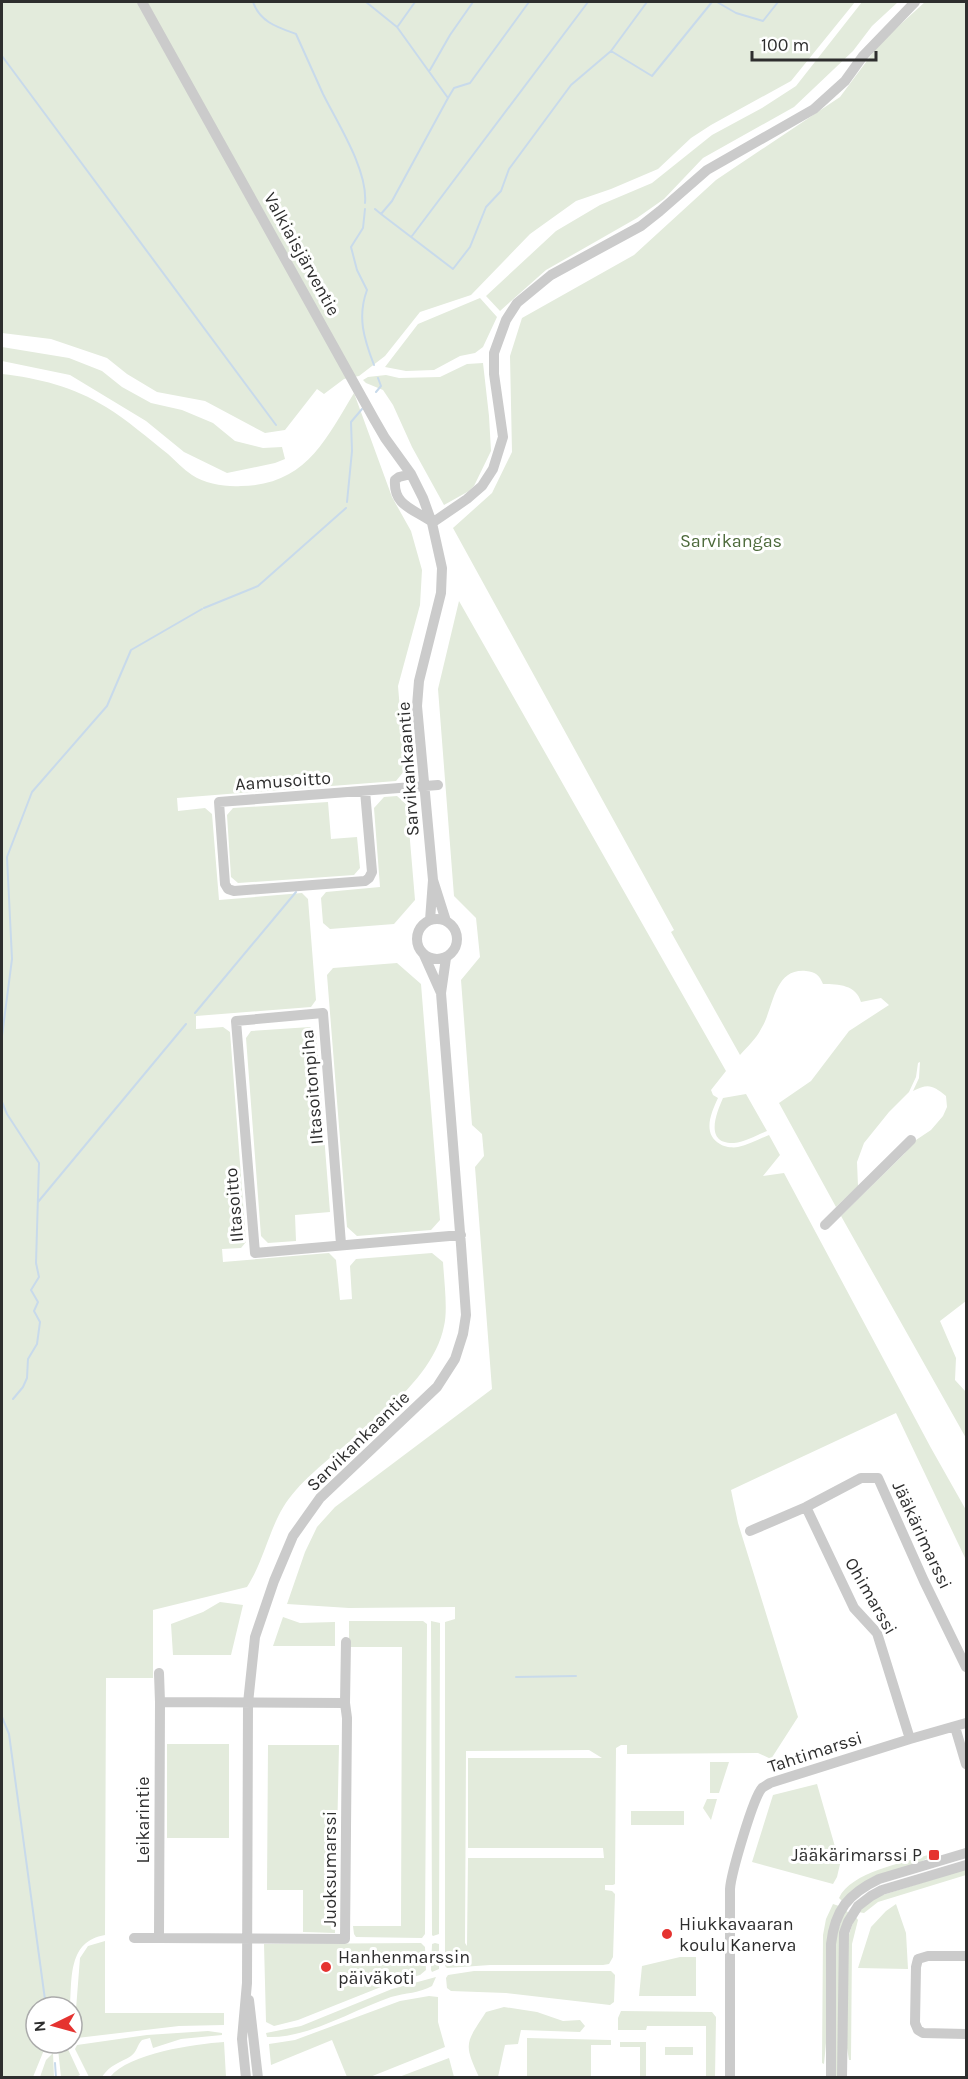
<svg xmlns="http://www.w3.org/2000/svg" width="968" height="2079" font-family="Karla,sans-serif">
<style>
.green{fill:#e3ebdc;fill-rule:evenodd}
.lines{fill:none;stroke-linecap:round;stroke-linejoin:round}
.stream{stroke:#c8daeb;stroke-width:2}
.minor{stroke:#cbcbcb;stroke-width:10}
.poi-dot{fill:#e53330;stroke:#fff;stroke-width:2}
.labels{text-anchor:middle;dominant-baseline:central;stroke-width:6;stroke-linejoin:round;paint-order:stroke}
.street-label{font-size:18px;fill:#2e2e2e;stroke:#fff}
.park-label{font-size:18px;fill:#4d6a3b;stroke:#fff}
.poi-label{font-size:18px;fill:#2e2e2e;stroke:#fff;text-anchor:start}
</style>
<rect width="100%" height="100%" fill="#fff"/>
<path class="green" d="M2,2H855L791,81L711,125L691,138L658,169L611,189L576,201L530,234L471,295L420,312L385,356L359,376L344,379L324,394L317,389L285,430L265,433L205,401L157,392L127,374L107,358L51,339L2,333Z
M862,2H898L872,26L853,51L794,107L703,158L664,199L637,218L546,270L500,311L486,296L556,231L600,205L652,183L712,135L762,108L796,86Z
M925,2H966V1301L940,1321L956,1358L955,1380L966,1392V1438L841,1216L904,1154L916,1140L931,1130L943,1116L947,1107L946,1096C933,1085 928,1083 913,1091L919,1078L920,1062L918,1063L916,1077L909,1092L889,1112L864,1143L857,1162L858,1186L836,1207L779,1103L811,1081L849,1031L889,1005L881,998L861,1002C856,985 839,984 823,984C819,975 816,972 806,971C773,968 774,1009 761,1029C756,1039 747,1047 740,1055L671,932L674,930L453,528L492,493L512,452L510,356L522,318L634,255L716,180L840,97L881,42Z
M480,298L497,317L483,347L475,353L460,356L434,370L406,371L385,367L418,324Z
M2,347L69,358L102,371L122,387L151,403L182,410L213,423L235,441L263,448L282,447L285,459L275,463L227,473L184,452L146,421L70,375L2,361Z
M483,363L489,416L491,451L474,486L469,491L444,505L412,447L393,405L383,390L366,383L363,380L368,377L386,375L399,378L440,377L467,364Z
M2,374C38,378 74,387 106,407C127,420 148,438 168,454C176,461 183,469 192,475C205,484 226,487 241,486C305,485 325,441 354,393L392,497L411,531L422,570L420,605L398,686L405,770L396,781L177,798L178,811L205,808L212,814L219,900L302,893L308,899L316,1000L311,1007L196,1016V1029L223,1027L230,1032L246,1242L241,1248L222,1249L223,1262L329,1253L336,1260L340,1300L352,1299L350,1266L356,1259L432,1253L443,1262C444,1280 448,1310 444,1326C431,1392 339,1442 296,1490C270,1518 267,1556 247,1587L153,1610V1678H106L105,1935C68,1941 72,1978 70,2007H36V2043H53L44,2050L33,2077L2,2078Z
M459,601L726,1071L711,1090L713,1095L718,1098C711,1113 702,1134 720,1144C724,1147 733,1148 738,1147C748,1145 759,1139 769,1135L780,1155L763,1176L784,1173L931,1448L966,1510V1560L896,1413L731,1490L738,1523L798,1717L771,1759L758,1753L627,1754V1745H621L616,1748L615,1884L613,1885H605V1890L612,1891L615,1894L613,1957L609,1964L603,1965H490L447,1968L445,1966V1622L455,1619V1607L349,1608L287,1604L305,1552L317,1527L335,1507L492,1389L475,1167L484,1156L482,1134L472,1125L461,980L480,957L476,918L454,896L438,689ZM589,1750L602,1758H468V1848H603L604,1858H468L467,1946L465,1943L466,1751Z
M397,796L407,805L415,900L394,924L330,929L323,923L321,898L326,892L380,887L374,808L384,797Z
M328,802L331,839L357,837L360,868L354,875L238,883L231,877L227,815L233,808Z
M397,963L421,984L440,1220L431,1230L357,1236L347,1227L327,975L333,968Z
M310,1027L316,1032L330,1212L295,1215L296,1241L268,1243L261,1236L246,1038L251,1031Z
M746,1094L767,1131C757,1135 745,1142 734,1143C704,1144 716,1114 723,1098Z
M220,1602L243,1605L231,1655H173L171,1624L203,1612Z
M283,1617L300,1623L335,1622V1646H273Z
M349,1621H423L427,1624L425,1934L422,1938L356,1937L354,1934L353,1926H401L402,1647H349Z
M431,1621L440,1623L439,1934L433,1936L432,1935Z
M167,1744H229V1838H167Z
M268,1745H339L335,1933L303,1932V1890H267Z
M710,1762H729L719,1793H710Z
M817,1784L840,1864L837,1877L833,1884L752,1862L773,1795Z
M707,1799H717L711,1820L703,1808Z
M631,1811H684V1825H631Z
M928,1855V1858L843,1902L839,1898C851,1872 903,1863 928,1855Z
M966,1869V1875L878,1902L864,1913L858,1912L873,1898Z
M833,1904L839,1906L824,2064L822,2063L823,1935L826,1919Z
M896,1904L906,1933L908,1969L858,1968L871,1927L886,1911Z
M845,1910L849,1913L839,2077L834,2078L835,1939Z
M855,1916L858,1920L852,1944L851,2060H849L846,2042V1944Z
M105,1941V2013H224V2025L179,2026L77,2038L74,2035L80,1958L88,1946Z
M421,1943L425,1947L426,1970L420,1975L391,1983L298,2020L274,2026L266,2022L264,1944Z
M435,1943L439,1944V1969L432,1972L431,1970L432,1944Z
M680,1957H696V1996H639L642,1966Z
M474,1971H611L615,1975L614,2002L610,2005L506,1993L451,1991L447,1988L446,1978L448,1975Z
M436,1977L432,1986C420,1993 405,1993 391,1997C353,2010 307,2039 267,2037L266,2033L301,2026L392,1989Z
M429,1996L438,1997V2022L445,2047L370,2077H347L332,2040L271,2065L269,2044L295,2040L400,2001Z
M504,2007L537,2012L563,2021L580,2020L585,2026L580,2032L521,2030L518,2044L505,2045L498,2077H479C463,2043 466,2043 486,2012Z
M621,2011L712,2012L716,2017L715,2077H706V2026H647L646,2030H618V2018Z
M208,2031L222,2033V2035L181,2039L153,2048L150,2038L142,2040C137,2045 137,2052 131,2056C118,2064 111,2064 102,2077H89L75,2049L77,2045L147,2035Z
M527,2038L611,2040V2045H591V2077H527Z
M224,2042L226,2077H110C129,2053 195,2044 224,2042Z
M620,2042H646V2077H640V2047H620Z
M67,2047L80,2075L76,2077H61L58,2049Z
M665,2047H693V2055H665Z
M53,2053L54,2077H40L46,2060Z
M449,2058L454,2077H399Z"/>
<g class="lines">
<path class="stream" d="M253,2C260,22 277,27 296,34C305,54 314,74 323,94C338,124 368,170 365,203
M366,2L397,27L448,98L392,201L381,214L375,209
M717,2L736,13L763,21L778,2
M398,26L415,2
M611,51L652,76L712,2
M2,56L276,425
M430,70L450,35L473,2
M448,98L454,88L470,83L529,2
M365,209L363,228L351,247L357,270L367,290C357,317 364,339 374,365
M381,214L453,269L470,247L486,207L501,191L509,169L571,85L611,51L647,2
M412,236L588,2
M376,392L381,386L378,378
M347,502L352,451L351,422L362,409
M204,608L258,586L346,508
M195,1013L296,892
M2,1036L12,959L7,857L32,792L107,706L131,650L202,609
M2,1102L7,1114L39,1163L36,1263L39,1277L31,1290L38,1302L34,1311L40,1322L37,1344L28,1359L27,1378L23,1387L13,1399
M38,1202L186,1024
M516,1677L576,1676
M2,1717L9,1734L46,2007
M55,2063L56,2078"/>
<path class="minor" d="M142,2L374,419L385,438L411,474L423,498L432,523L442,568L441,593L419,681L417,706L433,880
M411,474L399,477L395,480C393,506 414,509 432,522
M432,523L467,499L482,486L493,469L503,437L494,374V353L506,320L517,303L551,275L641,226L660,211L707,170L814,109L845,81L863,56L915,2
M365,791L372,872L369,878L365,881L234,891L228,889L225,884L219,802L438,785
M417 939a20 20 0 1 1 40 0a20 20 0 1 1-40 0Z
M430,920L433,880L446,921
M424,955L441,993L446,958
M825,1225L911,1140
M341,1244L323,1013L236,1021L255,1253L461,1235
M806,1507L854,1608L877,1633L910,1739
M750,1531L806,1507L861,1478H878L924,1581L966,1667
M159,1673L160,1702
M160,1702L345,1703L347,1718L345,1939L159,1938Z
M345,1703L346,1642
M955,1727L966,1764
M134,1938H159
M966,1956H928L918,1959L916,1967L915,2023L918,2030L923,2033L966,2034
M249,2000L258,2078
M246,2078L242,2039L247,1983L248,1703L255,1637L274,1581L293,1536L320,1498L437,1387L455,1359L463,1334L466,1315L461,1245L441,993
M730,2078V1889C731,1874 753,1798 762,1788C765,1786 767,1785 770,1783L910,1739L966,1723
M831,2078V1944C835,1910 848,1894 879,1879L966,1853
M842,2078L844,1933L848,1922L858,1906L871,1896L882,1890L966,1865"/>
</g>
<g class="poi-dot">
<rect x="928" y="1849" width="12" height="12" rx="3"/>
<circle cx="667" cy="1934" r="6"/>
<circle cx="326" cy="1967" r="6"/>
</g>
<g class="labels">
<g class="street-label">
<text transform="translate(302 254) rotate(61)">Valkiaisjärventie</text>
<text transform="translate(408 769) rotate(-94)">Sarvikankaantie</text>
<text transform="translate(283 781) rotate(-4)">Aamusoitto</text>
<text transform="translate(312 1087) rotate(-95)">Iltasoitonpiha</text>
<text transform="translate(234 1205) rotate(-95)">Iltasoitto</text>
<text transform="translate(358 1441) rotate(-44)">Sarvikankaantie</text>
<text transform="translate(922 1535) rotate(65)">Jääkärimarssi</text>
<text transform="translate(871 1596) rotate(60)">Ohimarssi</text>
<text transform="translate(815 1752) rotate(-18)">Tahtimarssi</text>
<text transform="translate(143 1820) rotate(-90)">Leikarintie</text>
<text transform="translate(330 1869) rotate(-90)">Juoksumarssi</text>
</g>
<g class="park-label">
<text x="731" y="541">Sarvikangas</text>
</g>
<g class="poi-label">
<text x="922" y="1855" text-anchor="end">Jääkärimarssi P</text>
<text x="679" y="1924">Hiukkavaaran<tspan x="679" dy="21">koulu Kanerva</tspan></text>
<text x="338" y="1957">Hanhenmarssin<tspan x="338" dy="21">päiväkoti</tspan></text>
</g>
</g>
<rect width="968" height="2079" fill="none" stroke="#2e2e2e" stroke-width="6"/>
<g transform="translate(54 2025) rotate(265)"><circle r="28" fill="#ffffff" stroke="#ababab" stroke-width="1.5"/>
<path d="M0-4.5L10 22L0 15L-10 22Z" fill="#e53330"/>
<text y="-9" font-size="16" font-weight="bold" text-anchor="middle" fill="#2e2e2e">N</text>
</g>
<path d="M752 51v9h124v-9" fill="none" stroke="#2e2e2e" stroke-width="3"/>
<text x="761" y="51" font-size="18" fill="#2e2e2e" stroke="#ffffff" stroke-width="4.5" paint-order="stroke">100 m</text>
</svg>
